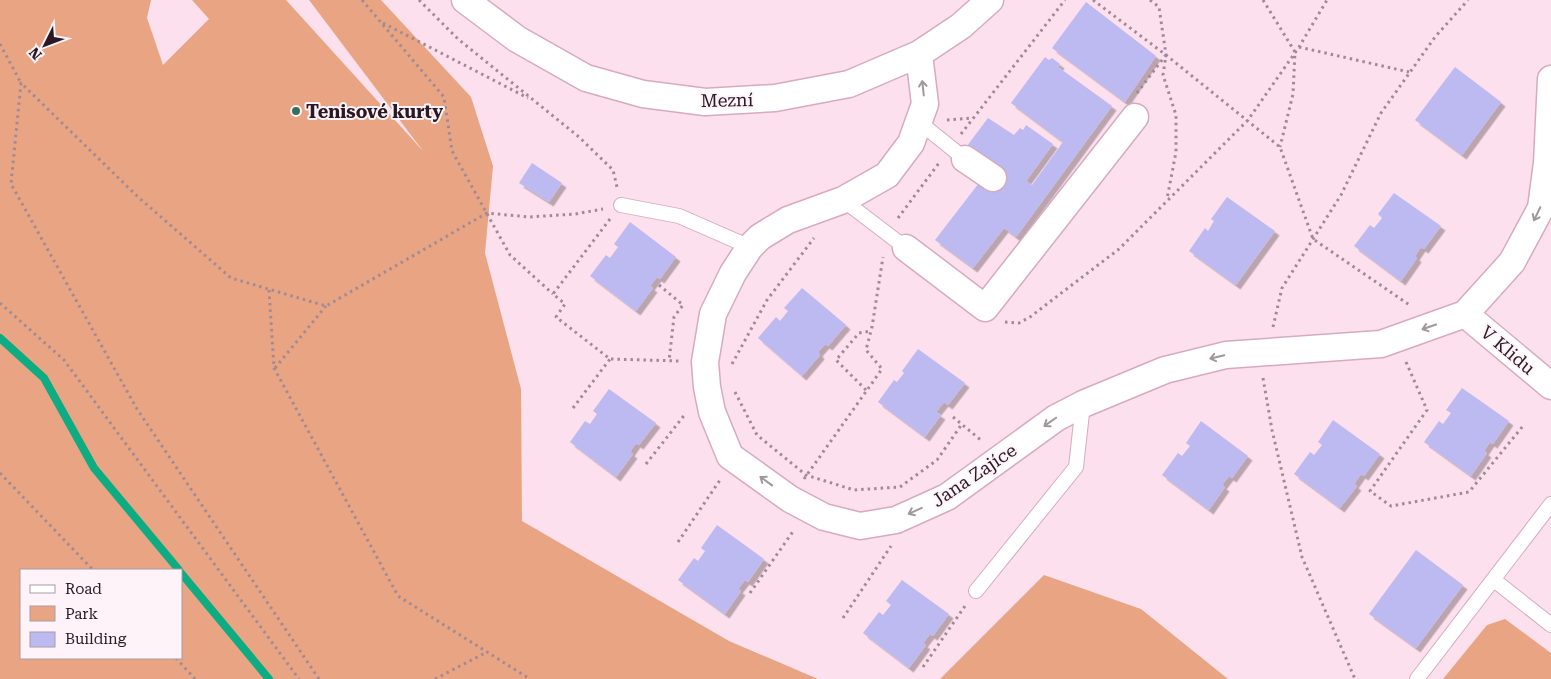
<svg xmlns="http://www.w3.org/2000/svg" width="1551" height="679" font-family="'Roboto Serif',serif">
<style>
.green{fill:#e9a583;fill-rule:evenodd}
.lines{fill:none;stroke-linecap:round;stroke-linejoin:round}
.stream{stroke:#0dac83;stroke-width:8}
.building{fill:#bdb9f1;filter:url(#shadow)}
.lane-casing{stroke:#d7aac0;stroke-width:16}
.street-casing{stroke:#d7aac0;stroke-width:29}
.path{stroke:#a28a95;stroke-width:3;stroke-dasharray:2.5 4;stroke-linecap:butt}
.lane{stroke:#fff;stroke-width:14}
.street{stroke:#fff;stroke-width:26}
.oneway{stroke:#9f989c}
.poi-dot{fill:#336f5a;stroke:#fdf3f8;stroke-width:2}
.labels{text-anchor:middle;dominant-baseline:central;stroke-width:4;stroke-linejoin:round;paint-order:stroke}
.street-label{font-size:18px;fill:#2a1922;stroke:#fdf3f8}
.poi-label{font-size:18px;font-weight:bold;fill:#2a1922;stroke:#fdf3f8;text-anchor:start}
</style>
<defs>
<filter id="shadow"><feDropShadow dx="4.5" dy="4.5" stdDeviation="0" flood-color="#0004"/></filter>
</defs>
<rect width="100%" height="100%" fill="#fde0ed"/>
<path class="green" d="M0,0H151L147,18L163,65L209,19L192,0H286L423,151L309,0H381L471,97L493,166L485,253L521,389L522,521L729,641L818,679H0ZM21,570H181V658H21Z
M1044,575L1141,609L1228,679H940Z
M1505,619L1551,653V679H1443L1487,625Z"/>
<g class="lines">
<path class="stream" d="M0,338L44,378L94,468L179,570
M181,573L269,679"/>
</g>
<path class="building" d="M1086,2L1156,56L1125,102L1052,48Z
M1045,57L1049,60L1052,58L1060,64L1058,67L1112,106L1016,237L1004,228L973,268L935,240L989,170L964,150L988,118L1014,135L1020,128L1023,130L1026,125L1053,144L1026,181L1032,185L1063,142L1011,103Z
M1455,67L1501,102L1462,155L1415,120Z
M532,163L562,183L549,202L519,183Z
M1394,193L1441,226L1424,249L1421,247L1415,256L1417,258L1401,281L1354,246L1370,225L1374,228L1382,218L1378,214Z
M1227,197L1275,231L1236,285L1189,251L1205,228L1208,231L1214,221L1211,219Z
M630,222L676,257L660,279L657,277L650,286L653,288L636,311L590,276L606,255L610,258L618,247L614,244Z
M802,288L846,325L828,346L825,344L818,352L820,355L802,376L758,338L776,317L780,321L788,311L784,308Z
M918,349L965,383L948,405L944,402L936,412L941,415L925,437L878,402L894,380L897,382L904,373L902,371Z
M1462,388L1509,421L1493,444L1490,442L1484,451L1487,453L1471,476L1424,442L1439,421L1443,424L1451,413L1446,410Z
M609,389L656,423L639,445L636,443L630,452L633,454L616,477L570,442L585,421L590,424L597,414L593,411Z
M1333,420L1380,454L1364,476L1361,474L1354,484L1357,486L1340,508L1294,474L1310,452L1314,455L1322,445L1318,442Z
M1201,421L1248,456L1232,478L1229,476L1222,485L1225,487L1209,510L1162,475L1178,453L1182,456L1190,446L1186,443Z
M717,525L764,559L748,582L745,580L738,589L741,591L725,614L678,580L694,558L698,561L705,551L701,548Z
M1416,550L1463,585L1416,648L1369,614Z
M902,580L949,614L933,636L930,634L923,643L926,645L909,668L863,633L879,612L883,615L891,605L886,601Z"/>
<g class="lines">
<g class="lane-casing">
<path id="lane" d="M919,122L965,159
M843,200L906,248
M621,205L679,216L750,247
M1494,580L1551,625
M976,591L1076,467L1083,404
M1417,679L1551,504"/>
</g>
<g class="street-casing">
<path id="street" d="M465,0L517,39L586,78L643,94L705,102L775,98L849,84L919,54L961,26L990,0
M919,54L925,104L911,143L887,175L843,200L788,220L760,237L750,247L733,273L713,314L705,362L707,387L712,412L730,456L790,499L824,517L860,526L896,520L947,497L1056,418L1083,404L1165,370L1226,355L1381,344L1465,314L1512,262L1541,208L1547,163L1551,79
M965,159L993,178
M906,248L985,308L1135,117
M1465,314L1551,386"/>
</g>
<path class="path" d="M362,0L444,97L452,151L510,255L553,294
M419,0L458,39L579,137L613,170L617,187
M1093,0L1166,55L1280,147L1313,239L1411,306
M1150,0L1159,7L1166,55L1163,75L1176,115V152L1167,199
M1263,0L1295,52L1293,94L1280,147
M383,23L528,98
M0,44L21,83
M1299,47L1409,72
M1137,93L1165,56
M947,120L973,118
M961,134L1065,0
M898,218L939,163
M610,219L553,294L565,304L556,317L610,359L680,361
M659,285L683,305L674,317L669,361
M269,290L274,368L398,596L530,679
M0,303L64,360L299,679
M1005,322L1019,323L1030,317L1119,249L1248,120L1299,47L1327,0
M1273,327L1282,288L1341,195L1381,113L1435,37L1468,0
M1406,362L1427,410L1370,491L1391,506L1469,492L1523,426
M732,364L767,300L814,238
M275,368L326,306
M1263,378L1272,430L1302,557L1355,679
M866,390L836,360L859,333L871,331
M735,392L757,435L806,475L854,490L900,487L937,460L962,424
M573,408L610,359
M953,417L982,441
M646,464L686,413
M0,473L93,570
M804,479L882,369L866,350L872,327L883,257
M678,542L720,480
M750,593L794,530
M843,618L891,546
M176,658L195,679
M923,667L965,606
M319,679L137,409L11,184L21,83L137,196L231,278L326,306L487,213L529,217L575,214L603,209
M435,679L487,652"/>
<use href="#lane" class="lane"/>
<use href="#street" class="street"/>
</g>
<defs><path id="oneway-shaft" d="M-6 0H5M1.5-3L5.5 0L1.5 3" fill="none" stroke-width="1.6" stroke-linecap="round" stroke-linejoin="round" transform="scale(1.25)"/></defs>
<g class="oneway">
<use href="#oneway-shaft" transform="translate(923 88) rotate(-96)"/>
<use href="#oneway-shaft" transform="translate(1537 214) rotate(116)"/>
<use href="#oneway-shaft" transform="translate(1429 327) rotate(161)"/>
<use href="#oneway-shaft" transform="translate(1217 357) rotate(166)"/>
<use href="#oneway-shaft" transform="translate(1050 422) rotate(145)"/>
<use href="#oneway-shaft" transform="translate(766 481) rotate(-144)"/>
<use href="#oneway-shaft" transform="translate(915 511) rotate(156)"/>
</g>
<circle class="poi-dot" cx="296" cy="111" r="5"/>
<g class="labels">
<g class="street-label">
<text transform="translate(727 100) rotate(-1)">Mezní</text>
<text transform="translate(1508 350) rotate(40)">V Klidu</text>
<text transform="translate(974 475) rotate(-34)">Jana Zajíce</text>
</g>
<g class="poi-label">
<text x="306" y="111">Tenisové kurty</text>
</g>
</g>
<rect x="20" y="569" width="162" height="90" fill="#fdf3f8" stroke="#a99ca2"/>
<rect x="30" y="585" width="25" height="8" fill="#ffffff" stroke="#a99ca2"/>
<text x="65" y="594" font-size="15" fill="#2a1922">Road</text>
<rect x="30" y="606" width="25" height="15" fill="#e9a583" stroke="#a99ca2"/>
<text x="65" y="619" font-size="15" fill="#2a1922">Park</text>
<rect x="30" y="632" width="25" height="15" fill="#bdb9f1" stroke="#a99ca2"/>
<text x="65" y="644" font-size="15" fill="#2a1922">Building</text>
<g transform="translate(45 45) rotate(228)" stroke="#fdf3f8" stroke-width="4" paint-order="stroke">
<path d="M0-4L9 19L0 12L-9 19Z" fill="#2a1922"/>
<text y="-8" font-size="14" font-weight="bold" text-anchor="middle" fill="#2a1922">N</text>
</g>
</svg>
